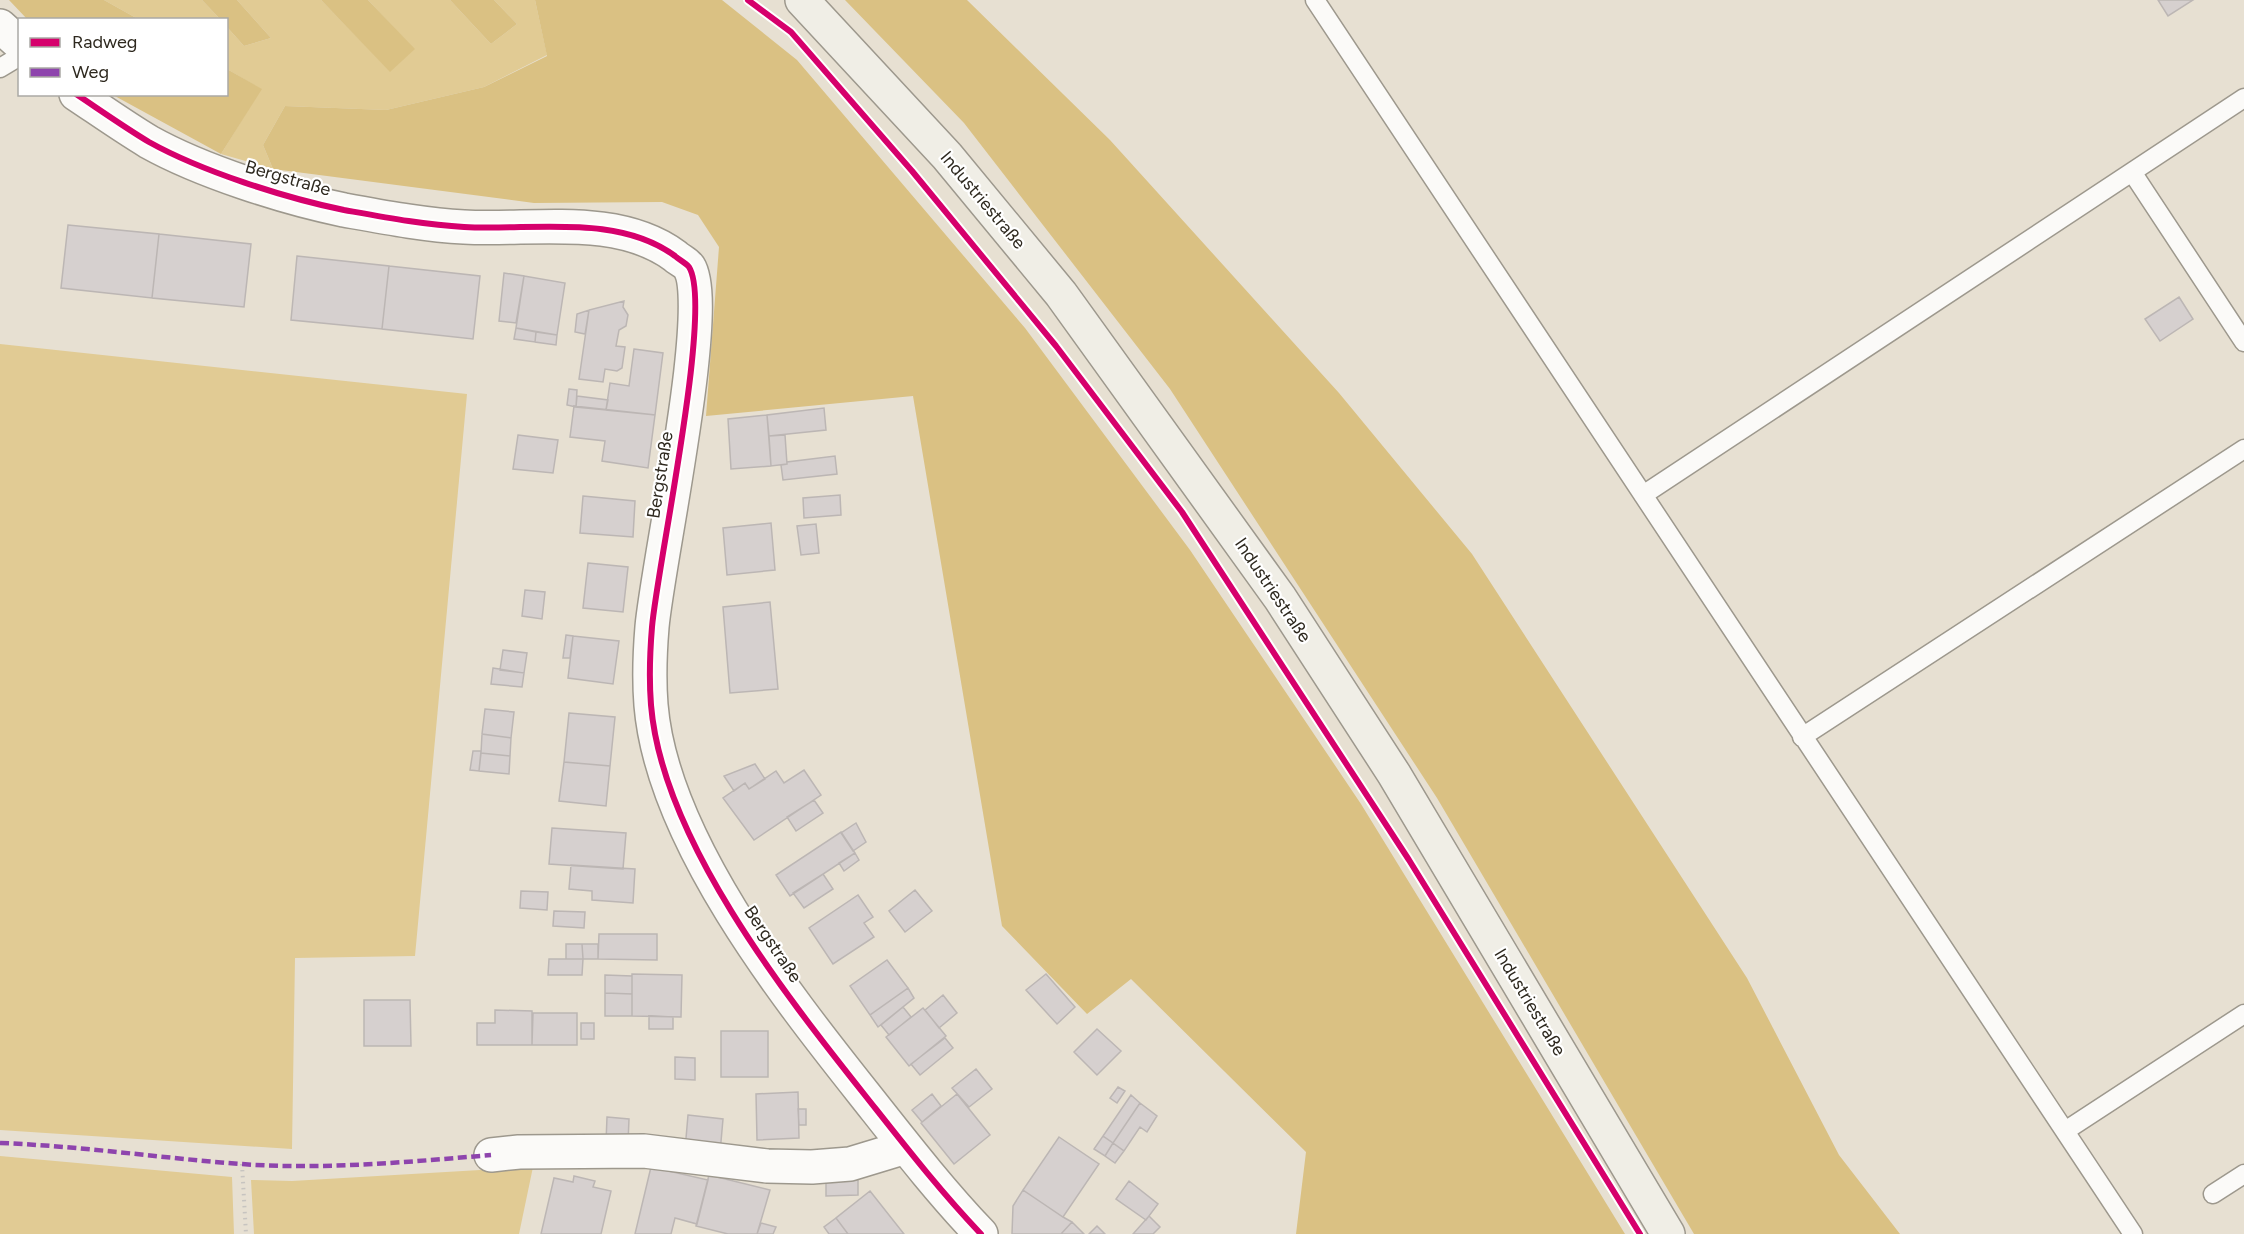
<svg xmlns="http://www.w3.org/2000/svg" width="2244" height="1234" font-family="Figtree,sans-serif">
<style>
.green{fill:#e1cb94}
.forest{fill:#dac183}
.building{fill:#d6d0cf;stroke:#bcb6b4;stroke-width:1.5}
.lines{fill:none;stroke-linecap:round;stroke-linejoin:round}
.lane-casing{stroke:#9d988d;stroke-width:21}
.street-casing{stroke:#9d988d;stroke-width:36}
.secondary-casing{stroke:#9d988d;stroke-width:36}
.path{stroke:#c7c4c0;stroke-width:4;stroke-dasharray:1.5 4.5;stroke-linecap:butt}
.lane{stroke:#fbfaf8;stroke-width:18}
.street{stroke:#fbfaf8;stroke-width:33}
.secondary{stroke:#f0eee6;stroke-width:33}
.quiet{stroke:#8e44ad;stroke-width:4.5;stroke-dasharray:9 4.5;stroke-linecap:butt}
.cycleway-casing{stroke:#fff;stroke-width:10}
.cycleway{stroke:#d6006c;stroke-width:6}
.labels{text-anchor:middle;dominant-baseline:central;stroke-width:4.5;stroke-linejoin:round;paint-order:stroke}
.street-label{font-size:18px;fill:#2e291f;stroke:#fff}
</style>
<rect width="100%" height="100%" fill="#e7e0d2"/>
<path class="green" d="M104,0H202L220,19H138Z
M237,0H321L390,71L414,49L368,0H450L491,44L517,24L494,0H535L547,55L484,87L386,110L285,106L263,145L273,169L221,154L261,89L227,69V27L244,46L271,38Z
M0,344L467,394L415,956L295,958L292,1149L0,1130Z
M0,1156L232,1177L234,1234H0Z
M533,1167L519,1234H254L251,1180L292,1181Z"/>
<path class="forest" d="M9,0H104L138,19H27Z
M202,0H237L271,38L244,46L227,27L226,20L220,19Z
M321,0H368L415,49L390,72Z
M450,0H494L517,24L491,44Z
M535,0H722L797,60L1025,328L1190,550L1361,804L1625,1234H1296L1306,1152L1131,979L1087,1014L1002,926L913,396L706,416L719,247L698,215L662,202L534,203L273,169L263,145L285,106L386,110L484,87L547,56Z
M845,0H967L1110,140L1339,393L1472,554L1747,978L1839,1155L1900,1234H1694L1437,798L1170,389L964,123Z
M227,69L262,89L221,154L113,95L226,94Z"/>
<path class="building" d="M2158,0H2193L2168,16Z
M68,225L159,234L152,298L61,288Z
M159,234L251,244L244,307L152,298Z
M297,256L389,266L382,329L291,320Z
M389,266L480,276L473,339L382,329Z
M504,273L524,276L516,323L499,321Z
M524,276L565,283L557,335L516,328Z
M2179,297L2193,319L2160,341L2145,319Z
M624,301L623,307L628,315L626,326L619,330L616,346L625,347L622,368L617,371L605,369L603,382L579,379L589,310Z
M589,310L585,334L575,332L577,314Z
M516,328L536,332L535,342L514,339Z
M536,332L557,335L556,345L535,342Z
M634,349L663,353L655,415L606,410L610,383L629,386Z
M569,389L577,390L576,407L567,405Z
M577,396L608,400L606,410L576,407Z
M574,406L655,415L648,468L602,461L605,441L570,437Z
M824,408L826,430L769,436L767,415Z
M767,415L771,466L731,469L728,419Z
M518,435L558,440L553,473L513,469Z
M785,435L787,464L771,466L769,436Z
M835,456L837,474L783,480L781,465L787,464V462Z
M840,495L841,515L804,518L803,498Z
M583,496L635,501L633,537L580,533Z
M771,523L775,570L727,575L723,528Z
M816,524L819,553L801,555L797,526Z
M588,563L628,567L623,612L583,608Z
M525,590L545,592L542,619L522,616Z
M770,602L778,689L730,693L723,607Z
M566,635L573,636L570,658H563Z
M573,636L619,641L613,684L568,678Z
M503,650L527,653L524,673L500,670Z
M493,668L524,673L522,687L491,684Z
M485,709L514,712L511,738L482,734Z
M569,713L615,717L610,766L564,762Z
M482,734L511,738L510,756L481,753Z
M473,751H481L479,771L470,770Z
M481,753L510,756L509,774L479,771Z
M564,762L610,766L606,806L559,801Z
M755,764L765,779L749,789L745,783L734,791L724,776Z
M804,770L821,795L754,840L723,798L745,783L749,789L776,771L784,783Z
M814,800L823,813L796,831L787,817Z
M856,823L866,842L853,851L841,833Z
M552,828L626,833L623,869L549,864Z
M841,832L855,853L790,896L776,875Z
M855,853L859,860L844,871L839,863Z
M571,865L635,869L633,903L592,900V891L569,889Z
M823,874L833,889L804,908L793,893Z
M915,890L932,911L905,932L889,911Z
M521,891L548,892L547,910L520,908Z
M858,895L873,917L864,923L874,937L833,964L809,928Z
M554,911L585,912L584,928L553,926Z
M599,934H657V960L598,959Z
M566,944H582L583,959H566Z
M582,944H598V959H583Z
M549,959H583L582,975H548Z
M887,960L908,988L870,1015L850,986Z
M632,974L682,975L681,1017L632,1016Z
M1046,974L1075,1007L1057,1024L1026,990Z
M605,975L632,976V994L605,993Z
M908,988L914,998L878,1027L870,1015Z
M605,993L632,994V1016H605Z
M943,995L957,1013L939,1028L925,1010Z
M364,1000H410L411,1046H364Z
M903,1007L911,1017L889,1035L881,1025Z
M923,1008L946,1036L909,1066L886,1037Z
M495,1010L532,1011V1045H477V1023H495Z
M533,1013H577V1045H532Z
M649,1016L673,1017V1029H649Z
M581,1023H594V1039H581Z
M1097,1029L1121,1051L1097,1075L1074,1052Z
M721,1031H768V1077H721Z
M945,1038L953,1048L920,1075L911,1064Z
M675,1057L695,1058V1080L675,1079Z
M976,1069L992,1089L969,1107L952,1088Z
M1118,1087L1125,1091L1117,1103L1110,1098Z
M798,1092L799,1138L757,1140L756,1094Z
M932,1094L941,1106L922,1122L912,1110Z
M957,1094L990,1135L954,1164L921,1123Z
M1131,1095L1140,1103L1113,1143L1103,1136Z
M1140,1103L1157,1116L1147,1132L1140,1127L1124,1151L1113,1143Z
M798,1109H806V1125H799Z
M688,1115L723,1119L720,1153L685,1150Z
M607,1117L629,1119L628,1143L606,1142Z
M1103,1136L1113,1143L1105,1156L1094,1149Z
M1059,1137L1099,1164L1063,1217L1023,1190Z
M1113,1143L1124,1151L1115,1163L1105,1156Z
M651,1167L708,1180L697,1224L675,1218L671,1234H635Z
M709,1175L770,1190L757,1234H728L696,1226Z
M574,1176L595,1181L593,1187L611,1191L601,1234H541L554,1178L573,1182Z
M826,1180H858V1195L826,1196Z
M1129,1181L1158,1204L1146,1220L1116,1199Z
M1023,1190L1063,1217L1072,1222L1061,1234H1012L1013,1206Z
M870,1191L904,1234H848L836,1218Z
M1149,1216L1160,1227L1153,1234H1133Z
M836,1218L848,1234H829L824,1227Z
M1072,1222L1084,1234H1061Z
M761,1223L776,1227L773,1234H757Z
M1097,1226L1105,1234H1089Z"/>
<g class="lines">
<g class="lane-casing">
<path id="lane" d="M1315,0L2133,1234
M0,68L20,56
M2132,172L2244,342
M1643,495L2244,98
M1802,737L2244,449
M2065,1131L2244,1014
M2213,1194L2244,1174"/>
</g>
<g class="street-casing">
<path id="street" d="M0,26L20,44
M76,94C100,110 124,127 149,142C201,171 285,198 344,210C383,217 425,225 464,227C532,231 617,213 675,256C679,260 685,262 689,267C714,306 657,566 652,627C650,651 649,680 651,705C662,838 783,992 864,1094C902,1142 939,1190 981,1234
M491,1155L519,1152L644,1151L767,1166L812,1167L850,1164L906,1147"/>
</g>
<g class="secondary-casing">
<path id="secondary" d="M802,0L947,156L1061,294L1280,598L1394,774L1668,1234"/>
</g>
<path class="path" d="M242,1164L246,1234"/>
<use href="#lane" class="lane"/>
<use href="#street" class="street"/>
<use href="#secondary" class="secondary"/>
<path class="quiet" d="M0,1143C81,1146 160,1158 241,1164C324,1170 408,1162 491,1155"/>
<g class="cycleway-casing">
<path id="cycleway" d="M748,0L791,32L912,171L1056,346L1182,512L1409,860L1640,1234
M76,94C100,110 124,127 149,142C201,171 285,198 344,210C383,217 425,225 464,227C532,231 617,213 675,256C679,260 685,262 689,267C714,306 657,566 652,627C650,651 649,680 651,705C662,838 783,992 864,1094C902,1142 939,1190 981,1234"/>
</g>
<use href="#cycleway" class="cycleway"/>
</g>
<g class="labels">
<g class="street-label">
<text transform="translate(288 178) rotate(16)">Bergstraße</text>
<text transform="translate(983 200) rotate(50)">Industriestraße</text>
<text transform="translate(660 475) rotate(-81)">Bergstraße</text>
<text transform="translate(1273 590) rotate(56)">Industriestraße</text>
<text transform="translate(773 944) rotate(56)">Bergstraße</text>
<text transform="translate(1530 1002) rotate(59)">Industriestraße</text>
</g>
</g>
<rect x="18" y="18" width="210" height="78" fill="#ffffff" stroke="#aba9a5" stroke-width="1.5"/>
<rect x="30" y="38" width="30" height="9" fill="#d6006c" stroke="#aba9a5" stroke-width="1.5"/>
<text x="72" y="48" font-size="18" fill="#2e291f">Radweg</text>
<rect x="30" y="68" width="30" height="9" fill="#8e44ad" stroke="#aba9a5" stroke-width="1.5"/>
<text x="72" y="78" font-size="18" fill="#2e291f">Weg</text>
</svg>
